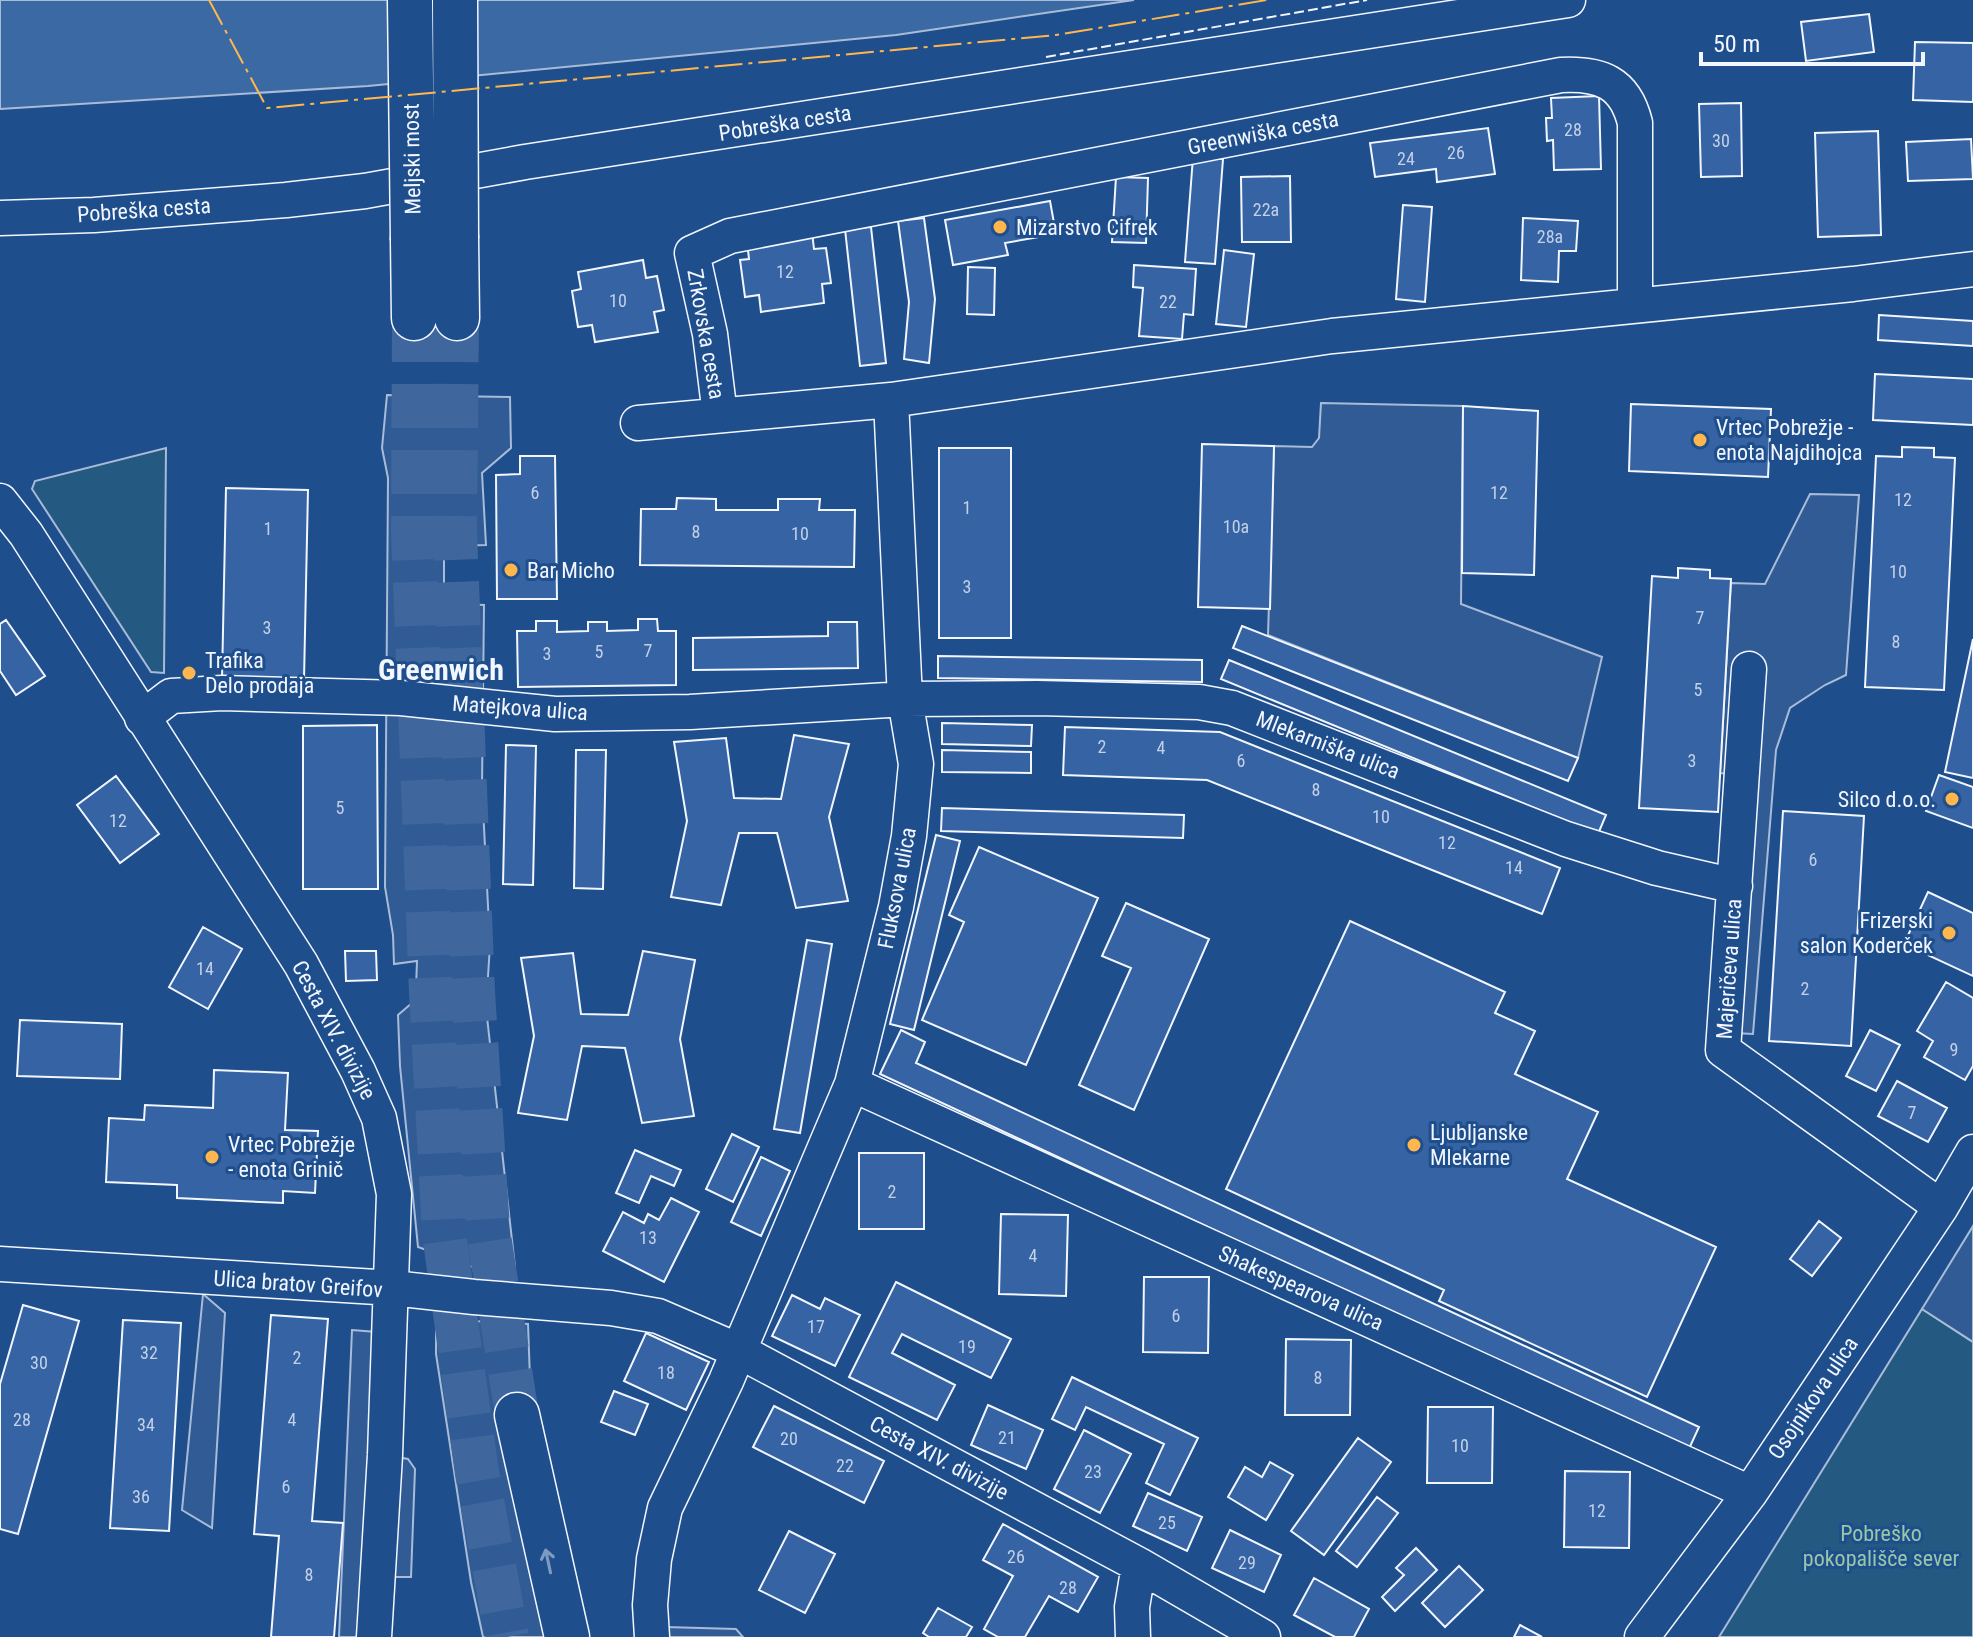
<svg xmlns="http://www.w3.org/2000/svg" width="1973" height="1637" font-family="'Roboto Condensed',sans-serif">
<style>
.green{fill:#245a82;stroke:#a8bbd7;stroke-width:2}
.parking{fill:#305b95;stroke:#a8bbd7;stroke-width:2}
.water{fill:#3b69a3;stroke:#a8bbd7;stroke-width:2}
.building{fill:#3563a3;stroke:#f2f6ff;stroke-width:2}
.lines{fill:none;stroke-linecap:round;stroke-linejoin:round}
.highway-tunnel{stroke:#3f679d;stroke-width:44;stroke-dasharray:44 22;stroke-linecap:butt}
.minor-casing{stroke:#f2f6ff;stroke-width:37}
.highway-casing{stroke:#f2f6ff;stroke-width:47}
.minor{stroke:#1f4e8c;stroke-width:34}
.highway{stroke:#1f4e8c;stroke-width:44}
.highway-bridge-casing{stroke:#f2f6ff;stroke-width:47;stroke-linecap:butt}
.highway-bridge{stroke:#1f4e8c;stroke-width:44}
.fence{stroke:#f2f6ff;stroke-width:2;stroke-dasharray:10 4;stroke-linecap:butt}
.power{stroke:#ffb74d;stroke-width:2;stroke-dasharray:28 6 4 6;stroke-linecap:butt}
.oneway{stroke:#7e9ac0}
.poi-dot{fill:#ffb74d;stroke:#1f4e8c;stroke-width:3}
.labels{text-anchor:middle;dominant-baseline:central;stroke-width:6;stroke-linejoin:round;paint-order:stroke}
.number-label{font-size:18px;fill:#c3d1e8}
.street-label{font-size:22px;fill:#f2f6ff;stroke:#1f4e8c}
.poi-label{font-size:22px;fill:#f2f6ff;stroke:#1f4e8c;text-anchor:start}
.park-label{font-size:22px;fill:#97c8a6;stroke:#1f4e8c}
.district-label{font-size:30px;font-weight:bold;fill:#f2f6ff;stroke:#1f4e8c}
</style>
<rect width="100%" height="100%" fill="#1f4e8c"/>
<path class="green" d="M166,448L164,673L151,672L32,489L35,481Z
M1922,1309L1973,1342V1637H1719Z"/>
<path class="parking" d="M387,395L510,397L511,448L482,473L486,545L444,546V603L484,605L482,788L490,945L486,1008L515,1267H474L451,1263L449,1249L429,1251L418,1247L400,1066L398,1015L412,1003L416,988L417,961L394,964L393,935L385,887L388,478L382,448Z
M1321,403L1463,406L1461,604L1602,657L1578,758L1268,635L1274,446L1312,447L1319,438Z
M1810,494L1859,495L1846,675L1825,685L1790,708L1776,750L1753,1034L1734,1033L1749,775L1720,773L1731,583L1765,584Z
M1973,1226V1342L1922,1309Z
M203,1294L225,1313L212,1528L182,1510Z
M436,1319L528,1324L531,1407L497,1415L546,1637H483L471,1582L436,1354Z
M352,1330L389,1333L386,1455L408,1459L415,1469L411,1577H378L374,1637H339Z
M665,1627L736,1629L743,1637H668Z"/>
<path class="water" d="M0,0H1134L896,35L368,86L0,109Z"/>
<path class="building" d="M1869,14L1874,52L1806,61L1801,22Z
M1915,42L1973,43V102L1913,100Z
M1599,96L1601,169L1554,170L1553,140L1547,141L1546,118H1552L1551,98Z
M1741,103L1742,176L1701,177L1699,104Z
M1488,128L1495,174L1437,182L1436,169L1375,177L1370,143Z
M1878,131L1881,235L1818,237L1815,133Z
M1971,139L1973,179L1908,181L1906,142Z
M1193,157L1223,159L1215,264L1185,262Z
M1290,176L1291,242H1242L1241,177Z
M1116,177L1148,178L1146,243L1112,242Z
M1050,201L1056,234L1005,243L1008,255L953,265L945,220Z
M1403,205L1432,207L1425,302L1396,299Z
M924,218L935,299L929,363L904,359L909,302L898,221Z
M1523,218L1578,221L1576,251H1559L1558,282L1521,280Z
M871,227L886,363L860,366L845,229Z
M812,232L814,249L826,248L831,283L822,284L824,303L761,312L759,295L745,297L740,260L749,259L747,241Z
M1224,250L1254,254L1246,327L1216,324Z
M643,260L646,278L657,276L664,310L654,312L658,332L595,342L592,325L578,327L572,291L581,289L578,272Z
M1134,265L1196,269L1193,315L1184,314L1182,339L1139,336L1143,288L1133,287Z
M968,267L995,268L994,315L967,314Z
M1879,315L1973,321V346L1878,340Z
M1875,374L1973,379V425L1873,420Z
M1631,404L1771,409L1768,477L1629,471Z
M1463,406L1538,411L1534,575L1462,573Z
M1202,444L1274,446L1270,609L1198,607Z
M1902,447L1934,448V457L1955,458L1944,690L1865,687L1876,456L1902,457Z
M939,448H1011V638H939Z
M520,456H555L557,599H497L496,475L520,474Z
M226,488L308,490L304,680L222,679Z
M677,498L716,499V510H778V499H820L819,510H855L854,567L640,565L641,509H676Z
M1678,568L1710,570V578L1731,579L1718,812L1639,808L1652,576L1678,578Z
M638,619H657L658,631H676V685L518,687L517,631H536V621H557V632L588,631V622H607V631L638,630Z
M6,620L45,676L16,695L0,671V624Z
M828,622H857L858,668L693,670V638L828,636Z
M1242,626L1578,758L1568,781L1233,648Z
M1973,639V778L1945,772Z
M938,656L1202,660V682L938,678Z
M1229,660L1606,815L1598,834L1221,679Z
M942,723L1032,725L1031,746L942,744Z
M377,725L378,889H303V726Z
M1065,727L1220,732L1560,868L1542,914L1207,780L1063,775Z
M794,735L849,744L829,817L848,901L796,908L777,833H739L721,905L671,897L687,821L674,742L726,738L734,798L781,799Z
M506,745L536,746L533,885L503,884Z
M576,750H606L603,889L574,888Z
M942,750L1031,752V773L942,772Z
M1939,775L1973,787V828L1926,811Z
M116,776L159,834L120,863L77,805Z
M942,808L1184,815L1183,838L941,831Z
M1783,811L1864,816L1851,1046L1769,1041Z
M936,835L960,841L914,1030L890,1024Z
M979,847L1098,898L1026,1065L922,1020L964,922L949,915Z
M1928,892L1973,913V976L1904,944Z
M1126,903L1209,939L1134,1110L1079,1085L1131,968L1102,956Z
M1350,921L1505,992L1495,1013L1535,1031L1515,1074L1598,1112L1567,1179L1716,1247L1647,1397L1439,1301L1444,1290L1226,1189Z
M203,927L242,949L208,1009L169,987Z
M807,940L832,944L800,1133L774,1129Z
M345,951H376L377,980L346,981Z
M643,951L695,960L680,1039L694,1116L642,1123L625,1048L582,1046L567,1120L518,1113L534,1036L521,958L573,953L581,1014L628,1015Z
M1946,982L1973,998V1066L1965,1080L1924,1057L1933,1041L1917,1031Z
M20,1020L122,1024L120,1079L17,1076Z
M901,1030L925,1042L916,1063L1699,1427L1688,1451L880,1074Z
M1870,1030L1900,1045L1876,1091L1846,1076Z
M214,1070L288,1073L285,1130L318,1131L315,1193L283,1191V1203L177,1198V1185L106,1182L109,1118L144,1120L145,1105L213,1108Z
M1897,1081L1947,1108L1928,1142L1878,1116Z
M732,1134L759,1147L733,1202L706,1189Z
M635,1150L681,1170L674,1186L651,1176L639,1203L616,1193Z
M859,1153H924V1229H859Z
M761,1157L790,1171L761,1236L731,1222Z
M671,1198L699,1212L664,1282L603,1251L623,1212L644,1223L648,1214L659,1220Z
M1001,1214L1068,1215L1066,1296L999,1294Z
M1819,1221L1841,1238L1812,1276L1790,1259Z
M1144,1277H1209L1208,1353L1143,1352Z
M896,1282L1011,1339L991,1378L902,1334L892,1353L955,1385L937,1420L849,1377Z
M792,1295L820,1309L825,1298L860,1315L835,1366L772,1336Z
M23,1305L79,1321L18,1534L0,1529V1384Z
M271,1315L328,1319L312,1521L343,1523L334,1637H271L279,1536L254,1534Z
M123,1320L181,1323L169,1531L110,1528Z
M646,1333L709,1362L686,1410L624,1381Z
M1286,1339L1351,1340L1350,1415H1285Z
M1072,1377L1198,1438L1170,1495L1146,1483L1164,1444L1086,1407L1075,1430L1052,1419Z
M614,1391L648,1404L635,1435L601,1422Z
M988,1405L1043,1430L1026,1469L971,1445Z
M774,1406L884,1461L864,1503L753,1447Z
M1428,1407H1493L1492,1483H1427Z
M1084,1430L1131,1454L1100,1513L1054,1489Z
M1358,1438L1391,1462L1324,1555L1291,1531Z
M1270,1462L1293,1475L1266,1520L1228,1497L1245,1467L1262,1477Z
M1565,1471L1630,1472L1629,1548L1564,1547Z
M1148,1493L1202,1517L1187,1551L1133,1526Z
M1377,1497L1398,1513L1357,1567L1336,1551Z
M1003,1524L1098,1577L1078,1612L1049,1596L1025,1637H998L984,1629L1013,1576L983,1560Z
M1230,1530L1281,1555L1264,1592L1212,1568Z
M789,1531L835,1554L805,1613L759,1590Z
M1416,1548L1437,1570L1395,1611L1382,1597L1404,1575L1396,1568Z
M1459,1566L1483,1590L1445,1627L1422,1603Z
M1314,1578L1369,1609L1354,1637H1335L1294,1615Z
M938,1608L972,1627L966,1637H929L923,1633Z
M1520,1625L1542,1637H1514Z"/>
<g class="lines">
<path class="highway-tunnel" d="M414,318L413,531L431,993L444,1233L477,1473L507,1637
M457,318L455,533L473,992L488,1230L517,1415"/>
<g class="minor-casing">
<path id="minor" d="M0,218L94,215L286,200L365,191L525,162L1568,0
M720,415L710,334L692,253L730,236L1561,75C1600,73 1625,82 1635,123V304
M638,423L891,400L1332,336L1853,284L1973,269
M0,501L26,534L301,964L358,1071L379,1118L394,1194L385,1455L374,1637
M1749,669L1723,1050L1941,1207
M142,718L171,696L222,693L401,698L555,714L690,712L905,699L1037,698L1199,702L1232,708L1566,839L1657,868L1735,886
M852,1084L1750,1493
M0,1264L393,1288L474,1297L611,1308L658,1316L739,1351L1139,1565L1263,1637
M652,1637L650,1605L654,1559L665,1508L726,1381L852,1084L896,907L909,836L916,764L905,699L891,400
M1133,1637L1132,1607L1139,1565
M1642,1637L1750,1493L1941,1207L1973,1152"/>
</g>
<g class="highway-casing">
<path id="highway" d="M456,238L457,318
M413,240L414,318
M517,1415L567,1637"/>
</g>
<use href="#minor" class="minor"/>
<use href="#highway" class="highway"/>
<g class="highway-bridge-casing">
<path id="highway-bridge" d="M410,0L413,240
M455,0L456,238"/>
</g>
<use href="#highway-bridge" class="highway-bridge"/>
<path class="fence" d="M1046,57L1367,0"/>
<path class="power" d="M209,0L267,108L1056,35L1267,0"/>
</g>
<defs><path id="oneway-shaft" d="M-6 0H5M1.5-3L5.5 0L1.5 3" fill="none" stroke-width="1.6" stroke-linecap="round" stroke-linejoin="round" transform="scale(2)"/></defs>
<use class="oneway" href="#oneway-shaft" transform="translate(548 1561) rotate(-102)"/>
<g class="poi-dot">
<circle cx="1000" cy="227" r="8"/>
<circle cx="1700" cy="440" r="8"/>
<circle cx="511" cy="570" r="8"/>
<circle cx="189" cy="673" r="8"/>
<circle cx="1952" cy="799" r="8"/>
<circle cx="1949" cy="933" r="8"/>
<circle cx="1414" cy="1145" r="8"/>
<circle cx="212" cy="1157" r="8"/>
</g>
<g class="labels">
<g class="number-label">
<text x="1573" y="129">28</text>
<text x="1721" y="140">30</text>
<text x="1456" y="152">26</text>
<text x="1406" y="158">24</text>
<text x="1266" y="209">22a</text>
<text x="1550" y="236">28a</text>
<text x="785" y="271">12</text>
<text x="618" y="300">10</text>
<text x="1168" y="301">22</text>
<text x="535" y="492">6</text>
<text x="1499" y="492">12</text>
<text x="1903" y="499">12</text>
<text x="967" y="507">1</text>
<text x="1236" y="526">10a</text>
<text x="268" y="528">1</text>
<text x="696" y="531">8</text>
<text x="800" y="533">10</text>
<text x="1898" y="571">10</text>
<text x="967" y="586">3</text>
<text x="1700" y="617">7</text>
<text x="267" y="627">3</text>
<text x="1896" y="641">8</text>
<text x="648" y="650">7</text>
<text x="599" y="651">5</text>
<text x="547" y="653">3</text>
<text x="1698" y="689">5</text>
<text x="1102" y="746">2</text>
<text x="1161" y="747">4</text>
<text x="1241" y="760">6</text>
<text x="1692" y="760">3</text>
<text x="1316" y="789">8</text>
<text x="340" y="807">5</text>
<text x="1381" y="816">10</text>
<text x="118" y="820">12</text>
<text x="1447" y="842">12</text>
<text x="1813" y="859">6</text>
<text x="1514" y="867">14</text>
<text x="205" y="968">14</text>
<text x="1805" y="988">2</text>
<text x="1954" y="1049">9</text>
<text x="1912" y="1112">7</text>
<text x="892" y="1191">2</text>
<text x="648" y="1237">13</text>
<text x="1033" y="1255">4</text>
<text x="1176" y="1315">6</text>
<text x="816" y="1326">17</text>
<text x="967" y="1346">19</text>
<text x="149" y="1352">32</text>
<text x="297" y="1357">2</text>
<text x="39" y="1362">30</text>
<text x="666" y="1372">18</text>
<text x="1318" y="1377">8</text>
<text x="22" y="1419">28</text>
<text x="292" y="1419">4</text>
<text x="146" y="1424">34</text>
<text x="1007" y="1437">21</text>
<text x="789" y="1438">20</text>
<text x="1460" y="1445">10</text>
<text x="845" y="1465">22</text>
<text x="1093" y="1471">23</text>
<text x="286" y="1486">6</text>
<text x="141" y="1496">36</text>
<text x="1597" y="1510">12</text>
<text x="1167" y="1522">25</text>
<text x="1016" y="1556">26</text>
<text x="1247" y="1562">29</text>
<text x="309" y="1574">8</text>
<text x="1068" y="1587">28</text>
</g>
<g class="street-label">
<text transform="translate(785 123) rotate(-9)">Pobreška cesta</text>
<text transform="translate(1263 133) rotate(-11)">Greenwiška cesta</text>
<text transform="translate(412 159) rotate(-91)">Meljski most</text>
<text transform="translate(144 210) rotate(-4)">Pobreška cesta</text>
<text transform="translate(706 334) rotate(80)">Zrkovska cesta</text>
<text transform="translate(520 708) rotate(4)">Matejkova ulica</text>
<text transform="translate(1328 745) rotate(21)">Mlekarniška ulica</text>
<text transform="translate(897 888) rotate(-79)">Fluksova ulica</text>
<text transform="translate(1729 969) rotate(-86)">Majeričeva ulica</text>
<text transform="translate(334 1030) rotate(62)">Cesta XIV. divizije</text>
<text transform="translate(298 1284) rotate(4)">Ulica bratov Greifov</text>
<text transform="translate(1301 1288) rotate(24)">Shakespearova ulica</text>
<text transform="translate(1813 1398) rotate(-56)">Osojnikova ulica</text>
<text transform="translate(939 1458) rotate(28)">Cesta XIV. divizije</text>
</g>
<g class="poi-label">
<text x="1016" y="227">Mizarstvo Cifrek</text>
<text x="1716" y="427">Vrtec Pobrežje -<tspan x="1716" dy="25">enota Najdihojca</tspan></text>
<text x="527" y="570">Bar Micho</text>
<text x="205" y="660">Trafika<tspan x="205" dy="25">Delo prodaja</tspan></text>
<text x="1936" y="799" text-anchor="end">Silco d.o.o.</text>
<text x="1933" y="920" text-anchor="end">Frizerski<tspan x="1933" dy="25">salon Koderček</tspan></text>
<text x="1430" y="1132">Ljubljanske<tspan x="1430" dy="25">Mlekarne</tspan></text>
<text x="228" y="1144">Vrtec Pobrežje<tspan x="228" dy="25">- enota Grinič</tspan></text>
</g>
<g class="park-label">
<text x="1881" y="1533">Pobreško<tspan x="1881" dy="25">pokopališče sever</tspan></text>
</g>
<g class="district-label">
<text x="441" y="669">Greenwich</text>
</g>
</g>
<path d="M1701 52v12h222v-12" fill="none" stroke="#f2f6ff" stroke-width="4"/>
<text x="1713" y="52" font-size="24" fill="#f2f6ff" stroke="#1f4e8c" stroke-width="6" paint-order="stroke">50 m</text>
</svg>
